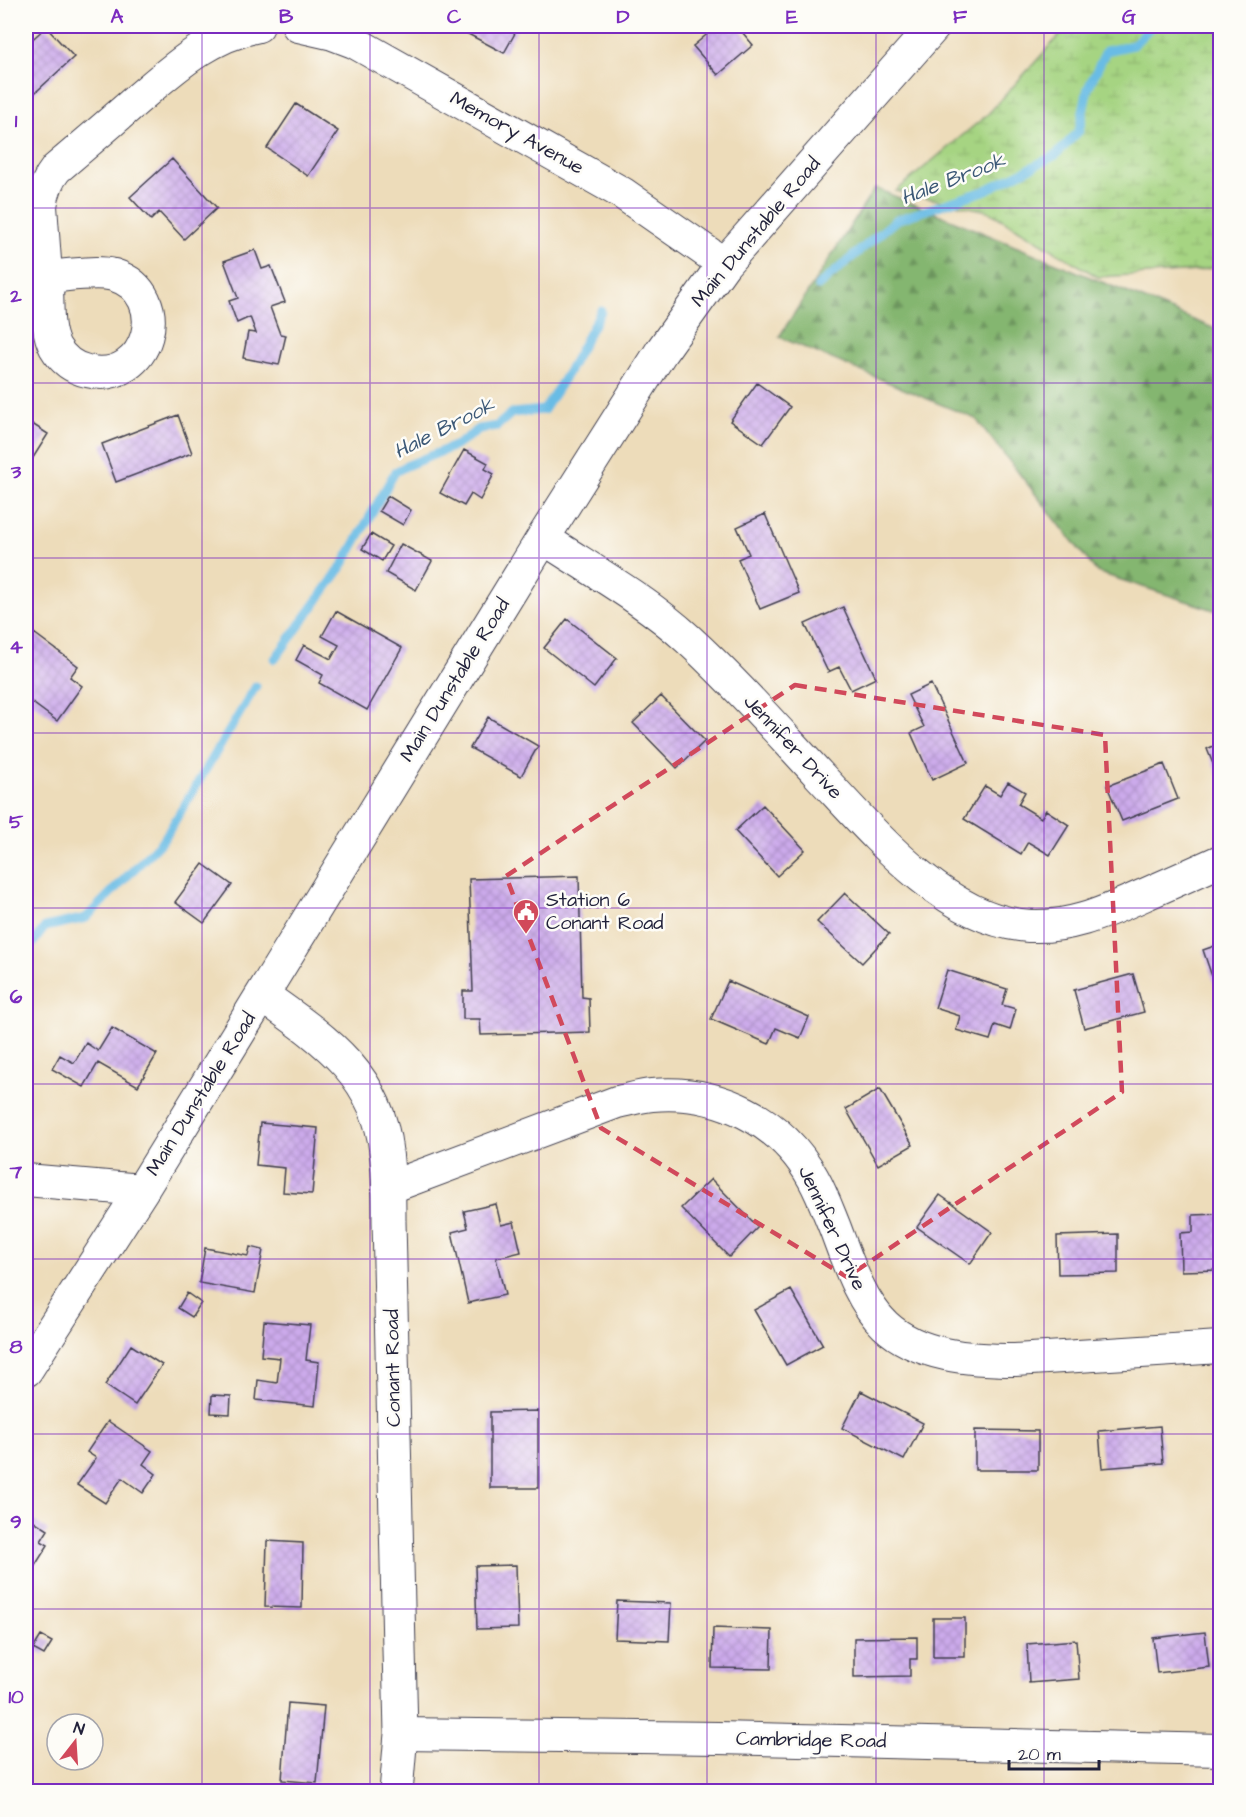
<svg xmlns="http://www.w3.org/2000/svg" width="1246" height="1817" font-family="'Architects Daughter',sans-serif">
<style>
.forest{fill:url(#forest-firs);stroke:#536c56;stroke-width:1.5}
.wetland{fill:url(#wetland-marsh);stroke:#647b5e;stroke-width:1.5}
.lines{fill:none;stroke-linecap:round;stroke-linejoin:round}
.stream{stroke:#69bce5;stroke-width:9}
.building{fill:url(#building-cross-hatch)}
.street-casing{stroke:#403e4e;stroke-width:34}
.secondary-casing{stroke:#403e4e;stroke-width:35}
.street{stroke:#fff;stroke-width:32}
.secondary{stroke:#fff;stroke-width:33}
.marked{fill:none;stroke:#d1495b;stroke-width:4.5;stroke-dasharray:12 8;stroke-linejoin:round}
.grid{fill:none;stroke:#7b2cbf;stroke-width:1.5;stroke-opacity:0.55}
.labels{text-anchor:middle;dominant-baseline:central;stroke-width:5;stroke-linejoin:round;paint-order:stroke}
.street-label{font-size:20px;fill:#22223b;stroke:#fdfcf7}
.poi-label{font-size:20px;fill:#22223b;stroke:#fdfcf7;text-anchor:start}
.water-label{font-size:21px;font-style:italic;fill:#3b5876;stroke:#fdfcf7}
.neatline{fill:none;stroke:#7b2cbf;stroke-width:2}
.grid-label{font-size:20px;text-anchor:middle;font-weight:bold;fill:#7b2cbf}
</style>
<defs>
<pattern id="forest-firs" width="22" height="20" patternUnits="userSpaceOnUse" patternTransform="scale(1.5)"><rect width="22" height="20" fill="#84b670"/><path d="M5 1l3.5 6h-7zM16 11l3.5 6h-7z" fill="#6c945d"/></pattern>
<pattern id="wetland-marsh" width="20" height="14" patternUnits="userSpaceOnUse" patternTransform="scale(1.5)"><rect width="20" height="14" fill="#a6d482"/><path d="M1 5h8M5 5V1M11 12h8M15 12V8" fill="none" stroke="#8fb671"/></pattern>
<pattern id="building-cross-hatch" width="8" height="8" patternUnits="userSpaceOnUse" patternTransform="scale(1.5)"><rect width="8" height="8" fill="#ccaaeb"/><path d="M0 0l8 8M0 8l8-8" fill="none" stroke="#af92ca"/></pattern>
</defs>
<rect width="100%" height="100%" fill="#fdfcf7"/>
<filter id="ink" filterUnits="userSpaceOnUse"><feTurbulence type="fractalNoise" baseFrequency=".0167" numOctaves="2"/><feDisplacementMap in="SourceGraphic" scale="12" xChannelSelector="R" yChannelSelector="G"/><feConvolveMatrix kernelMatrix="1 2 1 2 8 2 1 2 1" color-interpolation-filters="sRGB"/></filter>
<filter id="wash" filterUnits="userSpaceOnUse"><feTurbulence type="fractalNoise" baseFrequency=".008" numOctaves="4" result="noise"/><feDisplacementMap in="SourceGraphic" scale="24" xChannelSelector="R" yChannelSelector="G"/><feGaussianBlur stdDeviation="1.35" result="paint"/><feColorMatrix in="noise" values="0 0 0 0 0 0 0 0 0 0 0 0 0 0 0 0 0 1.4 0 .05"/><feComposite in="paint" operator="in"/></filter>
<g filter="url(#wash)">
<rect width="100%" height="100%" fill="#eddcba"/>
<path class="forest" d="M875,188L1220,331V612L1097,572L976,419L779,337Z"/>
<path class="wetland" d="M1068,26H1220V266L1198,271L1098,277L988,211L896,191L988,114Z"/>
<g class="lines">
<path class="stream" d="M818,286L896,220L984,191L1056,155L1079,131L1088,88L1106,51L1133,45L1152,26
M275,659L341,568L395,472L406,466L457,445L479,429L497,426L512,413L544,410L567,374L601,311
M26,952L45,927L86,918L164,839L256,686"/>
</g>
<g id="blocks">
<path class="building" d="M453,26H519L504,53Z
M717,26H737L753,45L718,75L693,46Z
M46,27L74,57L26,101V45Z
M296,104L338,131L308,176L267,148Z
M172,159L217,208L184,239L159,212L151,220L130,197Z
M255,250L262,269L271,266L285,302L270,307L280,334L286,335L279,365L243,358L248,332L256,333L250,317L237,323L229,301L238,298L224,261Z
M757,383L790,407L763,444L730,421Z
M178,415L192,453L116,482L102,444Z
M26,420L48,434L31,461L26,458Z
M464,450L488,463L485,469L494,474L480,500L471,494L464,506L440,493Z
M388,496L411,510L403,525L379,511Z
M765,514L799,593L760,609L738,559L749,554L737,527Z
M371,534L391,546L382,561L362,549Z
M401,544L432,561L416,590L386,573Z
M843,607L876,678L851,690L839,667L828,672L805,624Z
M336,611L402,648L367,710L319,683L323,675L296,660L304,645L331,659L339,645L322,636Z
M567,619L617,658L594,688L544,648Z
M34,633L78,666L70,677L82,686L57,721L26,698V645Z
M931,684L968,763L932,780L911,733L924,727L908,695Z
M661,696L705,741L677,768L633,723Z
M488,717L538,746L521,776L470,748Z
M1220,743V781L1207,749Z
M1164,764L1178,799L1122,821L1107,786Z
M1008,782L1025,792L1018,804L1041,818L1046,810L1069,825L1050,855L1028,842L1021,854L964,819L985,786L1000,795Z
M763,805L805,850L777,876L735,831Z
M203,864L232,885L204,923L175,902Z
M579,876L582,997L589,998L590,1032L481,1035L480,1019H463V991H473L469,879Z
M845,893L889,934L862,963L817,922Z
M1220,944V990L1217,991L1203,950Z
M947,970L1007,989L1002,1005L1016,1009L1010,1030L995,1025L990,1040L956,1030L960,1016L935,1008Z
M1133,974L1144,1012L1084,1028L1074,990Z
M728,981L809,1017L800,1038L776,1028L769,1044L711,1019Z
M112,1028L157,1054L138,1086L98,1063L84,1087L52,1069L60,1055L74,1063L86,1043L98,1051Z
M880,1089L913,1145L878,1165L846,1109Z
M260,1123L318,1128L312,1194L283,1192L285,1168L256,1165Z
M711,1179L758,1227L729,1257L681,1208Z
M940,1195L992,1232L970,1264L917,1227Z
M496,1204L501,1225L514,1222L521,1252L496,1258L505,1295L468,1303L452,1232L468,1228L464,1211Z
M1220,1214V1270L1181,1271L1180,1233L1193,1232V1215Z
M1118,1234V1273L1058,1274L1057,1236Z
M250,1247L263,1250L255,1293L199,1283L205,1248L248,1256Z
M791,1290L823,1345L786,1365L754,1310Z
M187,1293L201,1303L192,1317L178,1308Z
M264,1321L310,1325L306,1360L319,1362L315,1406L256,1400L258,1380L277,1383L280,1358L261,1356Z
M131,1345L162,1365L135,1405L105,1385Z
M861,1391L923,1423L904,1460L842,1428Z
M212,1395L231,1396L230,1414L211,1413Z
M538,1411V1488H490V1412Z
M108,1421L152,1451L143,1464L156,1474L143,1493L122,1478L105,1503L77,1485L96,1458L87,1452Z
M1160,1426L1163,1463L1102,1468L1099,1431Z
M975,1430L1038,1431V1470H975Z
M28,1517L48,1530L41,1541L48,1545L26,1580V1521Z
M267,1541L303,1543L302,1608L265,1607Z
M516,1565L518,1628L477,1629L475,1566Z
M617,1601L671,1603L669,1641L615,1639Z
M933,1618H965V1657H933Z
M713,1628L772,1630L771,1669L712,1668Z
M1205,1632L1209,1667L1157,1673L1153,1638Z
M41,1636L52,1642L44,1655L33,1649Z
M917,1637V1659H910V1676L854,1677V1638Z
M1076,1640L1079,1679L1029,1683L1027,1644Z
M288,1703L324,1706L317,1783L282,1780Z"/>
</g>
</g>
<g filter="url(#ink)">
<use href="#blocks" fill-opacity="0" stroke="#403e4e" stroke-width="1.5"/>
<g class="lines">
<g class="street-casing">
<path id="street" d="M298,26L333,34L354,42L622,193L724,264
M46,277C66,276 95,270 114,275C175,294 149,387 87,371C73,368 62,359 55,347C46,330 48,307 47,288C45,261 43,234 41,206C43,192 47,180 56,169C82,147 108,125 134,102C173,69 206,37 258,26
M543,538C590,569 647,601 688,639C735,682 777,730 820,776C871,830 942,916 1020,925C1065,931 1106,912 1146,894C1171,883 1196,872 1220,861
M26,1180L142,1190
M388,1188L617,1102C628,1100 640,1096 652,1095C718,1089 781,1120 813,1178C822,1194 828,1211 835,1228C847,1260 860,1301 885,1325C918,1356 971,1360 1015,1360L1220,1347
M401,1734L718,1738L1220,1750"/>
</g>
<g class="secondary-casing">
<path id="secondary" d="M262,995C321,1037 378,1073 386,1152C389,1174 389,1198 389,1221L401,1734L396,1792
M26,1370L142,1190L543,538L661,352L724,264L934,26"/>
</g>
<use href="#street" class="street"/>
<use href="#secondary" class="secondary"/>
</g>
</g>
<path class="marked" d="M795,685L1105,735L1122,1092L847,1277L601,1128L506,876Z"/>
<path class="grid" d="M202,26V1792M370,26V1792M539,26V1792M707,26V1792M876,26V1792M1044,26V1792M26,208H1220M26,383H1220M26,558H1220M26,733H1220M26,908H1220M26,1084H1220M26,1259H1220M26,1434H1220M26,1609H1220"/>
<defs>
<g id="civic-pin" transform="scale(1.35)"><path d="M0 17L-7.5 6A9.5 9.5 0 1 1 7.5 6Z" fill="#d1495b" stroke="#fdfcf7"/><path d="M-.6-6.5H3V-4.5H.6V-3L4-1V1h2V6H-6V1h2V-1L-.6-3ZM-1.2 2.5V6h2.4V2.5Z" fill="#fff"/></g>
</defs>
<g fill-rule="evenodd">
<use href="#civic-pin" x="526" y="912"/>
</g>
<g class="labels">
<g class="street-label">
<text transform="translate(517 133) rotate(29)">Memory Avenue</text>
<text transform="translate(756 232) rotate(-50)">Main Dunstable Road</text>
<text transform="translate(455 680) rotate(-58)">Main Dunstable Road</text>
<text transform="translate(793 747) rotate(47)">Jennifer Drive</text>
<text transform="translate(201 1094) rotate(-58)">Main Dunstable Road</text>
<text transform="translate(832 1228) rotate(65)">Jennifer Drive</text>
<text transform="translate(393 1368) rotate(-91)">Conant Road</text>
<text transform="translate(811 1740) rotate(1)">Cambridge Road</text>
</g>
<g class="poi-label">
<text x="546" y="900">Station 6<tspan x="546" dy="23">Conant Road</tspan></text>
</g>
<g class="water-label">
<text transform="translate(953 179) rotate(-21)">Hale Brook</text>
<text transform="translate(444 428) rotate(-27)">Hale Brook</text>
</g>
</g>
<rect width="1246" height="1817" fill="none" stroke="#fdfcf7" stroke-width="66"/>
<g transform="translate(75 1742) rotate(17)"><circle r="28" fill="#fdfcf7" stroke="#a5a5ac" stroke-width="1.5"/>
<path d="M0-4.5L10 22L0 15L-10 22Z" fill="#d1495b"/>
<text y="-9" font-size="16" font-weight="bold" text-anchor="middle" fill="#22223b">N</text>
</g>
<path d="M1009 1760v9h90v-9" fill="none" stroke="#22223b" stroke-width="3"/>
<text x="1018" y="1760" font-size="18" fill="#22223b" stroke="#fdfcf7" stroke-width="4.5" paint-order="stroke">20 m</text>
<rect x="33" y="33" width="1180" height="1751" class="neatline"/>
<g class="grid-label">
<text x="117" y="23">A</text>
<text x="286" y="23">B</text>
<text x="454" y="23">C</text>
<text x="623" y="23">D</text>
<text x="792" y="23">E</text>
<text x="960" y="23">F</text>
<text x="1129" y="23">G</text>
<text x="16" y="127">1</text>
<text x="16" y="302">2</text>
<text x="16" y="478">3</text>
<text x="16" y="653">4</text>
<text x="16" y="828">5</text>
<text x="16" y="1003">6</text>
<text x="16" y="1178">7</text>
<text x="16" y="1353">8</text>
<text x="16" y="1528">9</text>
<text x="16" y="1703">10</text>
</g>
</svg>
